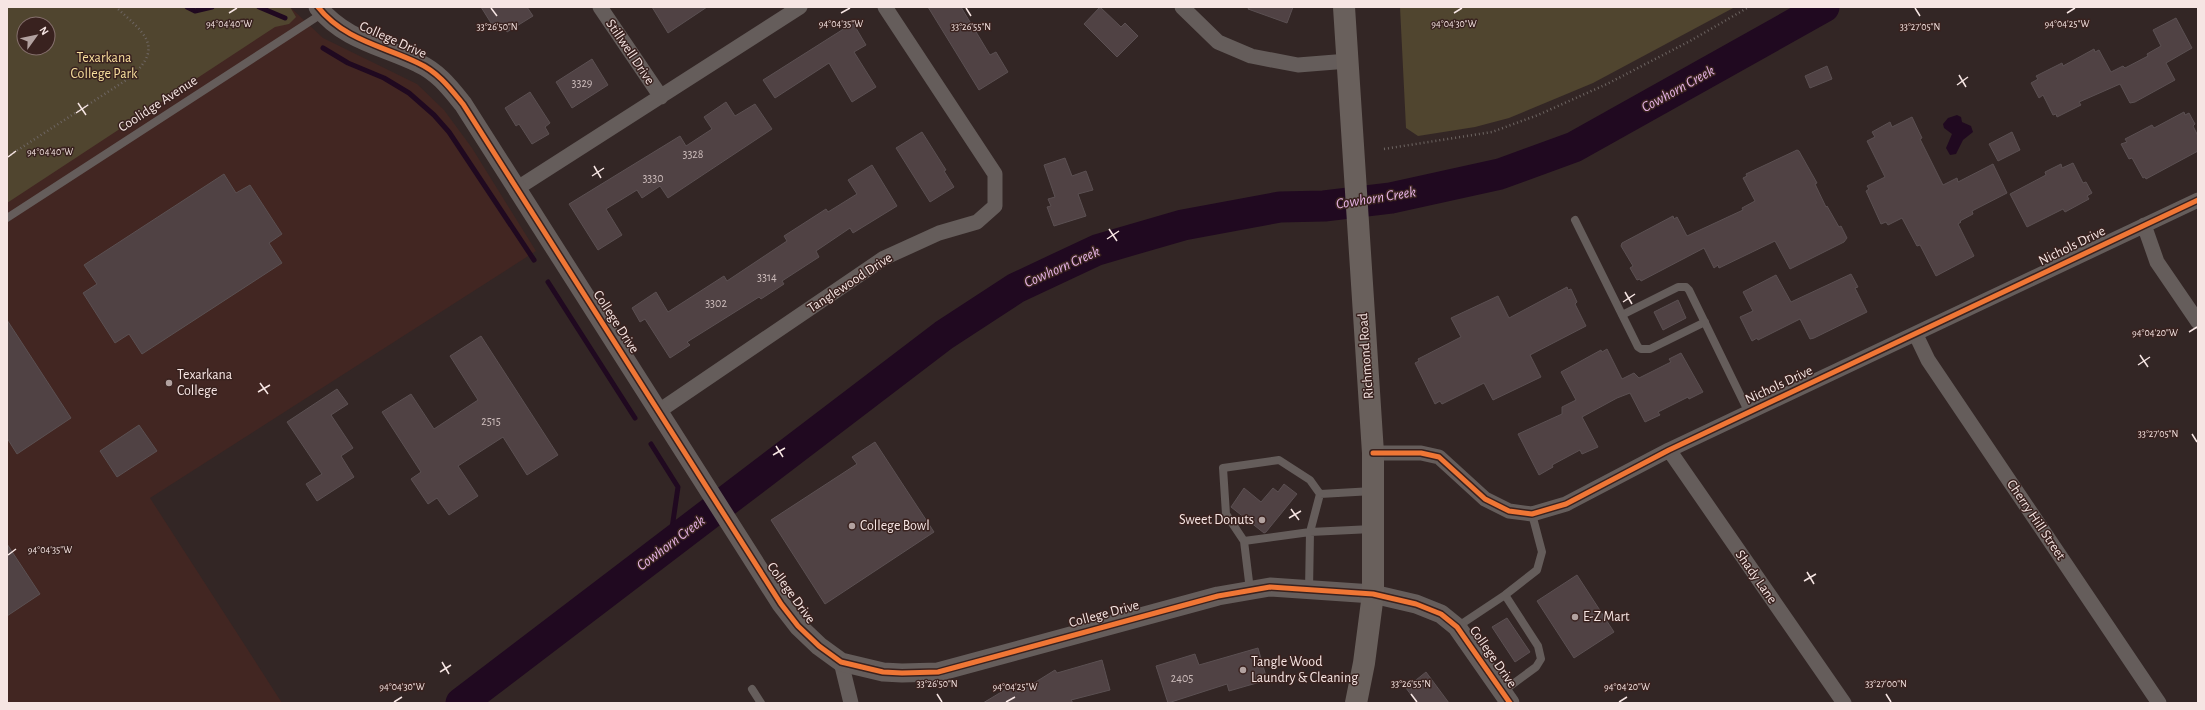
<svg xmlns="http://www.w3.org/2000/svg" width="2205" height="710" font-family="'Alegreya Sans',sans-serif">
<style>
.built{fill:#422622;fill-rule:evenodd}
.green{fill:#50452f;fill-rule:evenodd}
.water{fill:#200920}
.lines{fill:none;stroke-linecap:round;stroke-linejoin:round}
.stream{stroke:#200920;stroke-width:5}
.river{stroke:#200920;stroke-width:31}
.building{fill:#504244;stroke:#5b5052}
.path{stroke:#6e6663;stroke-width:2.5;stroke-dasharray:1 3;stroke-linecap:butt}
.service{stroke:#655d5b;stroke-width:8}
.minor{stroke:#655d5b;stroke-width:15}
.tertiary{stroke:#655d5b;stroke-width:19}
.secondary{stroke:#69605c;stroke-width:22}
.cycleway-casing{stroke:#39221f;stroke-width:8}
.cycleway{stroke:#f07635;stroke-width:5}
.ticks{fill:none;stroke:#f6e5e3;stroke-width:1.5}
.poi-dot{fill:#b2a2a0;stroke:#39221f;stroke-width:1.5}
.labels{text-anchor:middle;dominant-baseline:central;stroke-width:3;stroke-linejoin:round;paint-order:stroke}
.number-label{font-size:12px;fill:#ccbcbb}
.street-label{font-size:14px;fill:#f6e5e3;stroke:#39221f}
.park-label{font-size:14px;fill:#f8de9c;stroke:#39221f}
.poi-label{font-size:14px;fill:#f6e5e3;stroke:#39221f;text-anchor:start}
.water-label{font-size:15px;font-style:italic;fill:#e4b1e3;stroke:#39221f}
.ticks-label{font-size:10px;text-anchor:middle;fill:#f6e5e3;stroke:#39221f;stroke-width:3;stroke-linejoin:round;paint-order:stroke}
</style>
<rect width="100%" height="100%" fill="#332625"/>
<path class="built" d="M7,7H290L323,38L417,84L444,110L472,148L536,251L150,498L282,703H7ZM24,24H48V48H24Z"/>
<path class="green" d="M7,7H290L296,17L289,24L275,27L7,203ZM24,24H48V48H24Z
M1400,7H1735L1593,83L1509,118L1475,127L1418,136L1406,128Z"/>
<path class="water" d="M1957,115L1961,117L1962,122L1971,126L1973,132L1963,140L1956,154L1950,155L1946,148L1952,134L1944,128L1943,124L1948,118Z"/>
<g class="lines">
<path class="stream" d="M187,7L195,11L212,7
M259,7L285,18
M323,48L348,63L384,78L409,93L434,115L449,132L534,260
M548,282L635,418
M651,444L678,487L670,542"/>
<path class="river" d="M461,703L944,335L1016,288L1097,250L1183,225L1280,207L1324,206L1391,198L1500,174L1574,147L1824,7"/>
</g>
<path class="building" d="M481,7H527L533,16L507,32L504,26L496,31Z
M652,7H707L668,33Z
M928,7H961L990,55L996,52L1008,72L979,90Z
M1100,7L1121,27L1125,23L1138,36L1117,57L1084,24Z
M1249,7H1293L1287,23L1248,9Z
M2176,18L2192,48L2166,63L2175,80L2135,102L2130,103L2120,84L2079,102L2081,105L2057,117L2056,114L2053,115L2043,95L2039,98L2031,83L2038,79L2036,76L2062,63L2063,66L2094,49L2095,52L2099,50L2111,72L2123,66L2125,68L2148,56L2147,54L2161,46L2153,30Z
M853,23L866,45L854,52L876,87L852,102L829,63L775,98L763,80Z
M592,59L608,85L572,108L556,82Z
M1827,66L1832,79L1810,88L1805,76Z
M530,92L550,123L545,127L549,134L532,144L519,124L516,126L505,108Z
M726,102L735,116L755,104L772,129L668,198L660,186L642,198L637,190L606,209L622,235L598,250L569,204L680,136L686,146L712,129L704,117Z
M2184,112L2185,115L2189,113L2195,124L2193,126L2198,136V151L2146,179L2145,177L2143,178L2132,158L2129,159L2121,144L2127,142L2125,139L2152,125L2154,128Z
M1912,117L1922,138L1920,139L1943,185L1957,178L1958,182L1993,164L2007,193L1972,211L1973,214L1960,221L1961,222L1958,224L1974,256L1936,276L1920,245L1917,246L1902,218L1888,225L1886,222L1881,224L1866,191L1869,189L1867,186L1885,177L1867,141L1875,137L1872,132L1890,122L1892,127Z
M922,132L946,170L944,171L954,187L930,202L896,148Z
M2012,132L2020,150L1998,161L1989,144Z
M1797,150L1799,151L1817,183L1815,184L1826,207L1827,206L1839,227L1841,226L1847,238L1844,242L1790,269L1775,241L1719,268L1718,265L1714,268L1704,248L1641,281L1640,279L1637,280L1630,268L1633,266L1621,246L1622,243L1673,216L1674,219L1677,217L1687,236L1743,210L1742,208L1755,201L1743,178L1747,176L1746,174Z
M1065,158L1072,176L1086,171L1093,190L1078,194L1086,216L1054,226L1047,207L1051,206L1048,199L1055,197L1044,165Z
M2073,163L2083,183L2086,182L2092,193L2087,196L2089,199L2065,212L2063,209L2027,227L2010,194L2046,175L2045,172L2061,164L2062,168Z
M872,165L897,206L853,233L850,228L816,251L819,257L782,281L784,284L761,299L759,297L687,342L690,345L670,358L645,319L640,322L632,308L656,292L668,312L724,276L727,281L787,241L784,236L826,209L828,212L857,194L848,180Z
M224,174L236,193L250,185L282,234L269,243L282,263L142,354L129,334L115,343L83,293L97,284L84,265Z
M1851,274L1858,287L1855,288L1867,312L1814,338L1810,339L1800,319L1758,340L1757,338L1752,341L1740,317L1753,311L1743,292L1776,275L1791,302Z
M1567,287L1568,290L1571,289L1577,302L1575,304L1586,326L1530,355L1541,377L1493,400L1484,383L1442,404L1440,401L1435,404L1415,363L1419,361L1418,359L1461,337L1451,318L1498,296L1509,318Z
M1678,300L1686,318L1663,330L1654,312Z
M7,320L71,418L17,454L7,438Z
M481,336L558,455L527,475L503,437L458,466L478,496L449,515L437,498L428,504L411,479L421,472L382,412L411,394L434,429L478,400L450,356Z
M1607,349L1622,379L1634,373L1639,378L1671,362L1669,359L1681,353L1703,392L1689,399L1688,397L1658,412L1660,415L1645,422L1630,393L1617,398L1582,417L1598,447L1582,454L1580,450L1552,465L1553,467L1539,475L1518,434L1562,414V407L1576,400L1561,372L1601,350L1602,352Z
M337,389L348,404L331,415L353,448L341,456L354,477L317,501L306,484L322,474L287,422Z
M139,425L157,451L117,477L100,451Z
M875,442L934,532L825,604L771,520L857,464L852,457Z
M1284,484L1297,494L1266,532L1264,533L1231,507L1244,488L1261,502L1273,488L1278,492Z
M7,544L40,594L7,616Z
M1577,575L1614,632L1574,658L1537,601Z
M1507,618L1530,652L1515,662L1492,627Z
M1258,648L1267,680L1229,691L1227,684L1168,703L1156,666L1195,654L1199,665Z
M1102,660L1110,690L1071,700L1073,703H983L1013,685L1018,693L1055,670L1057,673Z
M1426,672L1449,703H1417L1406,688Z"/>
<g class="lines">
<path class="path" d="M1384,149L1492,132L1538,115L1607,84L1690,41L1749,7
M7,157L131,77C166,45 142,32 116,7"/>
<path class="service" d="M7,218L323,13
M1575,220L1638,347L1641,349H1650L1705,322
M1622,315L1678,287H1686L1689,290L1749,413
M1320,494L1373,491
M1244,541L1310,532L1320,494L1310,480L1279,460L1223,468L1226,514L1244,541L1250,590
M1309,590L1310,532L1372,529
M1457,627L1505,595L1537,570L1542,552L1532,514
M752,689L761,703
M1502,692L1536,667L1541,659L1538,646L1505,595"/>
<path class="minor" d="M600,7L661,97
M1182,7L1218,42L1251,56L1298,65L1348,61
M516,189L800,7
M2144,225L2157,262L2198,322
M1916,335L1928,360L2159,703
M659,411L884,258L939,233L977,222L995,206V174L885,7
M1669,450L1844,703
M1373,453H1421L1439,457L1485,499L1509,511L1532,514L1566,504L1669,450L2198,200
M841,662L851,703"/>
<path class="tertiary" d="M318,7C344,40 383,46 418,63C438,72 450,88 463,104L781,604L798,626L819,646L841,662L883,672L902,673L938,672L1218,596L1270,587L1373,594L1416,604L1441,614L1457,627L1510,703"/>
<path class="secondary" d="M1344,7L1373,453V594L1364,663L1356,703"/>
<g class="cycleway-casing">
<path id="cycleway" d="M318,7C344,40 383,46 418,63C438,72 450,88 463,104L781,604L798,626L819,646L841,662L883,672L902,673L938,672L1218,596L1270,587L1373,594L1416,604L1441,614L1457,627L1510,703
M1373,453H1421L1439,457L1485,499L1509,511L1532,514L1566,504L1669,450L2198,200"/>
</g>
<use href="#cycleway" class="cycleway"/>
</g>
<path class="ticks" d="M491,8L497,16M966,8L971,16M1915,8L1920,16M229,13L237,8M841,13L850,8M1454,13L1462,8M2067,13L2075,8M1959,75L1966,87M1957,85L1968,77M78,103L86,115M76,113L88,105M8,157L16,151M594,166L601,178M592,176L604,168M1109,229L1117,241M1107,239L1119,231M1625,292L1632,304M1623,302L1635,294M2189,332L2197,327M2140,355L2148,367M2138,365L2150,357M260,383L268,394M258,392L270,385M2192,434L2197,442M776,446L783,457M773,455L785,448M1291,509L1299,520M1289,518L1301,511M8,555L16,549M1807,572L1814,584M1804,581L1816,574M442,662L449,674M440,672L451,665M937,694L942,702M1411,694L1417,702M1886,694L1891,702M394,702L402,697M1006,702L1015,697M1619,702L1627,697"/>
<g class="poi-dot">
<circle cx="169" cy="383" r="4"/>
<circle cx="1262" cy="520" r="4"/>
<circle cx="852" cy="526" r="4"/>
<circle cx="1575" cy="617" r="4"/>
<circle cx="1243" cy="670" r="4"/>
</g>
<g class="labels">
<g class="number-label">
<text x="582" y="83">3329</text>
<text x="693" y="154">3328</text>
<text x="653" y="178">3330</text>
<text x="767" y="277">3314</text>
<text x="716" y="303">3302</text>
<text x="491" y="421">2515</text>
<text x="1182" y="678">2405</text>
</g>
<g class="street-label">
<text transform="translate(393 40) rotate(24)">College Drive</text>
<text transform="translate(630 52) rotate(56)">Stillwell Drive</text>
<text transform="translate(158 104) rotate(-33)">Coolidge Avenue</text>
<text transform="translate(2072 246) rotate(-26)">Nichols Drive</text>
<text transform="translate(850 283) rotate(-33)">Tanglewood Drive</text>
<text transform="translate(616 322) rotate(57)">College Drive</text>
<text transform="translate(1366 356) rotate(-94)">Richmond Road</text>
<text transform="translate(1779 385) rotate(-25)">Nichols Drive</text>
<text transform="translate(2036 520) rotate(56)">Cherry Hill Street</text>
<text transform="translate(1756 577) rotate(55)">Shady Lane</text>
<text transform="translate(791 593) rotate(54)">College Drive</text>
<text transform="translate(1104 614) rotate(-15)">College Drive</text>
<text transform="translate(1493 657) rotate(55)">College Drive</text>
</g>
<g class="park-label">
<text x="104" y="58">Texarkana<tspan x="104" dy="16">College Park</tspan></text>
</g>
<g class="poi-label">
<text x="177" y="375">Texarkana<tspan x="177" dy="16">College</tspan></text>
<text x="1254" y="520" text-anchor="end">Sweet Donuts</text>
<text x="860" y="526">College Bowl</text>
<text x="1583" y="617">E-Z Mart</text>
<text x="1251" y="662">Tangle Wood<tspan x="1251" dy="16">Laundry &amp; Cleaning</tspan></text>
</g>
<g class="water-label">
<text transform="translate(1678 89) rotate(-29)">Cowhorn Creek</text>
<text transform="translate(1376 198) rotate(-9)">Cowhorn Creek</text>
<text transform="translate(1062 267) rotate(-24)">Cowhorn Creek</text>
<text transform="translate(671 543) rotate(-37)">Cowhorn Creek</text>
</g>
</g>
<g class="ticks-label">
<text x="229" y="27">94°04'40"W</text>
<text x="841" y="27">94°04'35"W</text>
<text x="1454" y="27">94°04'30"W</text>
<text x="2067" y="27">94°04'25"W</text>
<text x="1920" y="30">33°27'05"N</text>
<text x="497" y="30">33°26'50"N</text>
<text x="971" y="30">33°26'55"N</text>
<text x="50" y="155">94°04'40"W</text>
<text x="2155" y="336">94°04'20"W</text>
<text x="2158" y="437">33°27'05"N</text>
<text x="50" y="553">94°04'35"W</text>
<text x="937" y="687">33°26'50"N</text>
<text x="1411" y="687">33°26'55"N</text>
<text x="1886" y="687">33°27'00"N</text>
<text x="402" y="690">94°04'30"W</text>
<text x="1015" y="690">94°04'25"W</text>
<text x="1627" y="690">94°04'20"W</text>
</g>
<rect width="2205" height="710" fill="none" stroke="#f6e5e3" stroke-width="16"/>
<g transform="translate(36 36) rotate(57)"><circle r="19" fill="#39221f" stroke="#85706d"/>
<path d="M0-3L7 15L0 10L-7 15Z" fill="#b2a2a0"/>
<text y="-6" font-size="11" font-weight="bold" text-anchor="middle" fill="#f6e5e3">N</text>
</g>
</svg>
